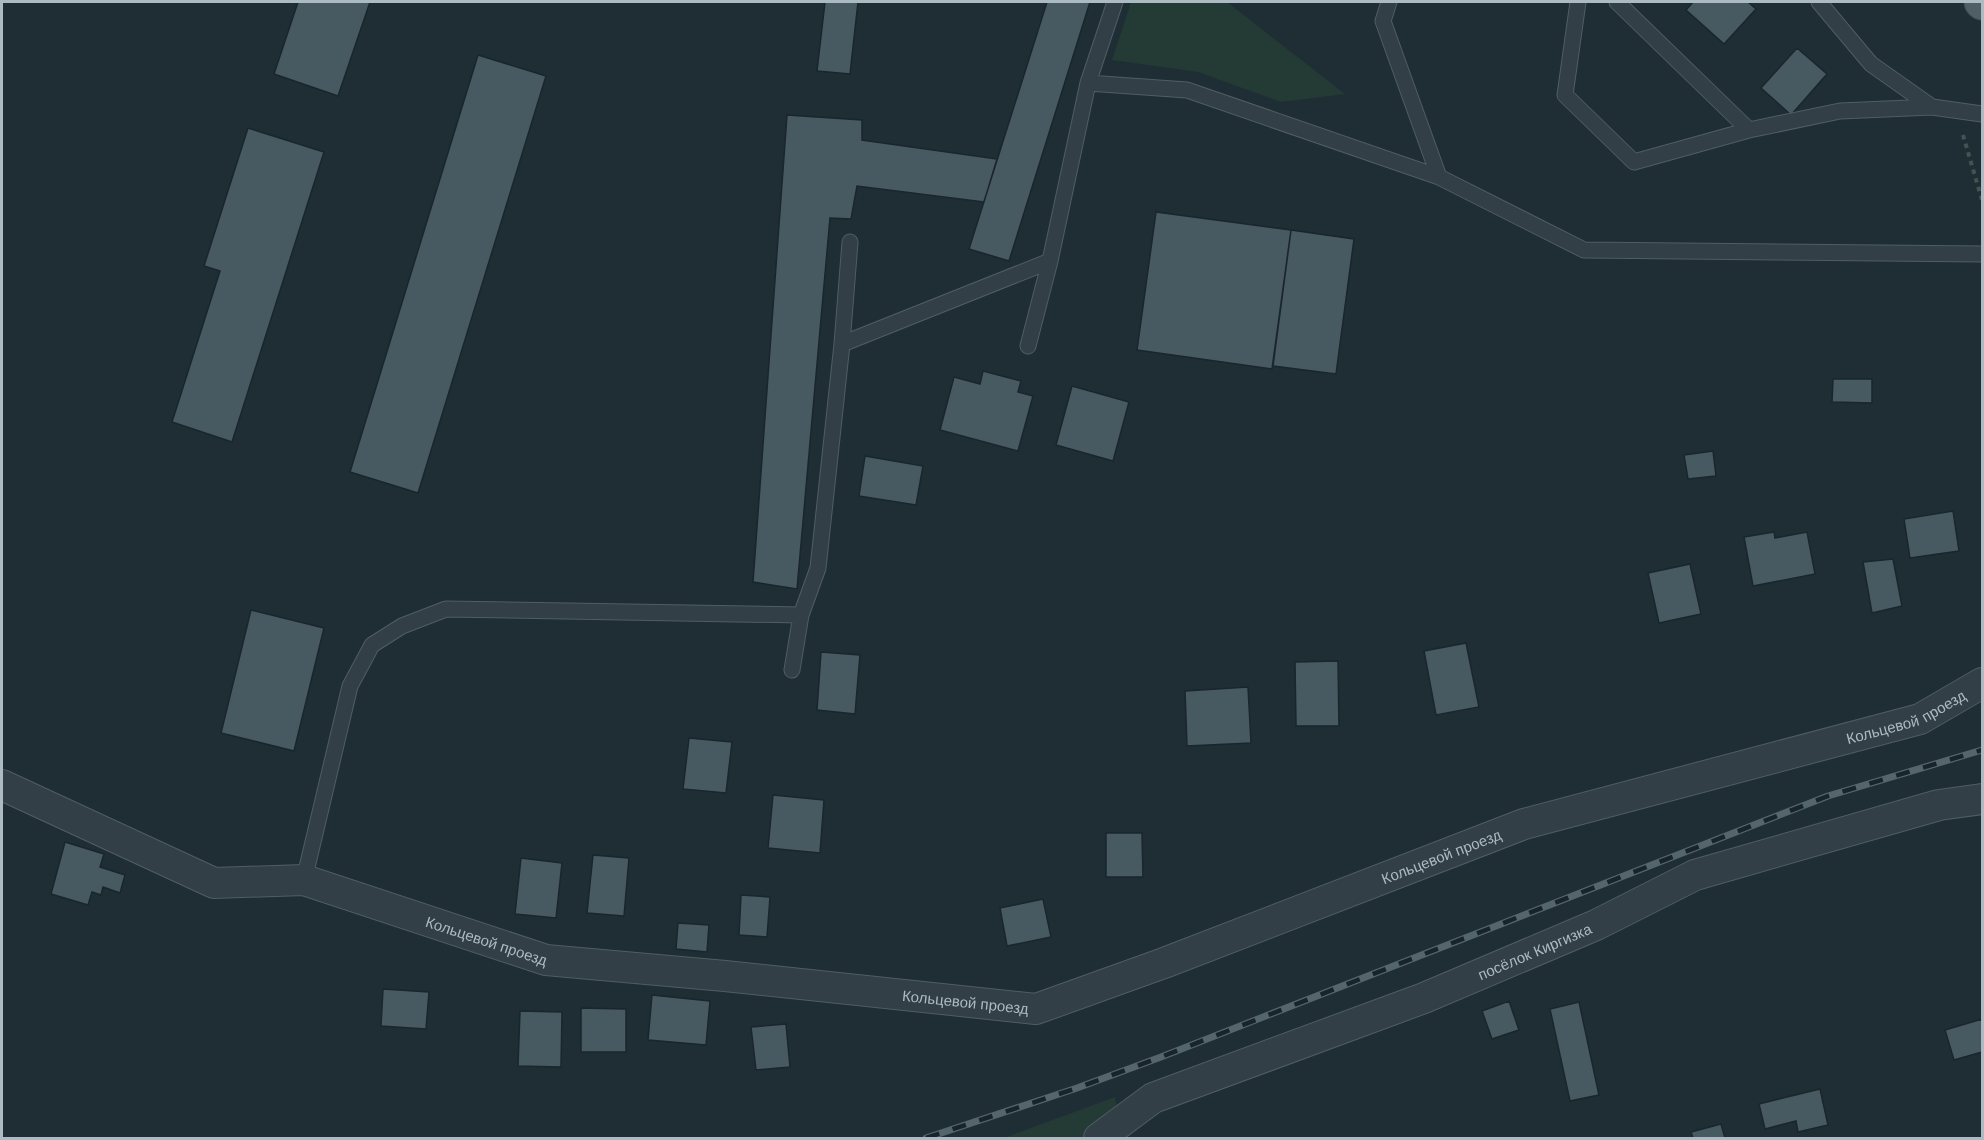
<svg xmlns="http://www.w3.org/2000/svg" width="1984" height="1140" font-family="Helvetica,sans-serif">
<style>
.green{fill:#243a35}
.building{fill:#475961;stroke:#1a262c;stroke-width:1.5}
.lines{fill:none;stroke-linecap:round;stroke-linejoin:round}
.lane-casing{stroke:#505d64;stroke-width:17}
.street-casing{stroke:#505d64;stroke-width:32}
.primary-casing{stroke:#3f4b52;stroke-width:35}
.path{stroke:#405552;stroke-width:4;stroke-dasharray:4.5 4.5;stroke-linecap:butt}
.lane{stroke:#323f46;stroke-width:15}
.street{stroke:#323f46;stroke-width:30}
.primary{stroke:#505f66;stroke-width:33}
.rail-casing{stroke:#54656d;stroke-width:7}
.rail{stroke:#18242a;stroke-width:4.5;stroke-dasharray:14;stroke-linecap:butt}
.labels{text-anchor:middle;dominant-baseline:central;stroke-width:6;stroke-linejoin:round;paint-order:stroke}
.street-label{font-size:15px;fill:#acbbc3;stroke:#18242a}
</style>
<rect width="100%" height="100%" fill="#1f2e35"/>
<path class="green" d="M1131,2H1227L1345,94L1281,102L1198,72L1112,60Z
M1115,1097L1118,1113L1091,1135L1082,1138H1004Z"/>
<path class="building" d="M298,2H370L338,96L274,74Z
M825,2H858L850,74L817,71Z
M1047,2H1090L1009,261L969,249Z
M1693,2H1748L1756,9L1724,44L1686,10Z
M1797,48L1827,74L1791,115L1761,88Z
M478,55L546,76L418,493L350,472Z
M787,115L862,120V140L997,159L984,202L857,186L851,219L830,218L797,589L753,582Z
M248,128L324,152L232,442L172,422L220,271L204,266Z
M1156,212L1291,230L1272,369L1137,350Z
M1291,230L1354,239L1336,374L1273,366Z
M983,371L1021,381L1018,392L1033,396L1018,451L940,430L954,377L980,384Z
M1833,379H1872V403L1832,402Z
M1072,386L1129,402L1113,461L1056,445Z
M1713,451L1716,476L1688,479L1684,455Z
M865,456L923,466L916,505L859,496Z
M1953,511L1959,551L1910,558L1904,519Z
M1774,532L1775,538L1807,532L1815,574L1753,586L1744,537Z
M1893,559L1902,606L1872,613L1863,562Z
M1690,564L1701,614L1659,623L1648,573Z
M251,610L324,628L294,751L221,733Z
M1466,643L1479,707L1436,715L1424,651Z
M821,652L860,655L855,714L817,710Z
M1338,661L1339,726H1296L1295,662Z
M1248,687L1251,743L1187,746L1185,691Z
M689,738L732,742L726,793L683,789Z
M773,795L824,800L820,853L768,848Z
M1106,833H1142L1143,877H1106Z
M65,842L104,854L100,867L125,875L120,893L103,887L101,895L92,892L88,905L51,894Z
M593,855L629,858L624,916L587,913Z
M521,858L562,863L556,918L515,914Z
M741,895L770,897L767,937L739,935Z
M1043,899L1051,937L1007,946L1000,908Z
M678,923L709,925L707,952L676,949Z
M383,989L429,992L426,1029L381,1026Z
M652,995L710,1001L706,1045L648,1040Z
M1509,1001L1519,1030L1492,1039L1482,1011Z
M1579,1002L1599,1095L1570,1101L1550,1009Z
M581,1008L626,1009V1052H581Z
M520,1011L562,1012L561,1067L518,1066Z
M1982,1019V1052L1954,1060L1945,1030Z
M786,1024L790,1067L756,1070L751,1027Z
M1820,1089L1828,1125L1798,1132L1796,1121L1765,1129L1759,1104Z
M1721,1124L1725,1138H1693L1691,1132Z"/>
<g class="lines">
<g class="lane-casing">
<path id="lane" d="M1389,2L1383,21L1439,177
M1578,2L1565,95L1634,162L1749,130
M1617,2L1749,130L1840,111L1932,107L1982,114
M1819,2L1871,64L1932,107
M1088,83L1187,90L1439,177L1584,250L1982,254
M842,344L1050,261
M1028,346L1050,261L1088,83L1115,2
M792,670L801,615L818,568L842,344L850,242
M304,880L350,686L372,645L402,626L446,609L801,615"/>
</g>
<g class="street-casing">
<g id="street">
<path id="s1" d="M2,785L214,883L304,880L546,960L725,976L1036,1009L1164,963L1524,824L1920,719L1982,683"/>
<path id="s2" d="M1099,1138L1153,1098L1424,998L1596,925L1695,875L1939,805L1982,799"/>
</g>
</g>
<g class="primary-casing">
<path id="primary" d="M1981,2L1982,3"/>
</g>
<path class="path" d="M1963,135L1982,200"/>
<use href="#lane" class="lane"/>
<use href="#street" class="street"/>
<use href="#primary" class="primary"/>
<g class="rail-casing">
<path id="rail" d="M926,1138L1077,1088L1161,1057L1828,796L1982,750"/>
</g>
<use href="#rail" class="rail"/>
</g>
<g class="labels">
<g class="street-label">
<text stroke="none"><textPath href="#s1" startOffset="1990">Кольцевой проезд</textPath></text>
<text stroke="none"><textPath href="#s1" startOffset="1504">Кольцевой проезд</textPath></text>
<text stroke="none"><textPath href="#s1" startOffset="516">Кольцевой проезд</textPath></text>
<text stroke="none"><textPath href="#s2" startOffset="476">посёлок Киргизка</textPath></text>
<text stroke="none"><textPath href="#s1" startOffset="1000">Кольцевой проезд</textPath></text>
</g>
</g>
<rect width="1984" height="1140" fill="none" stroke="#acbbc3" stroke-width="6"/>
</svg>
